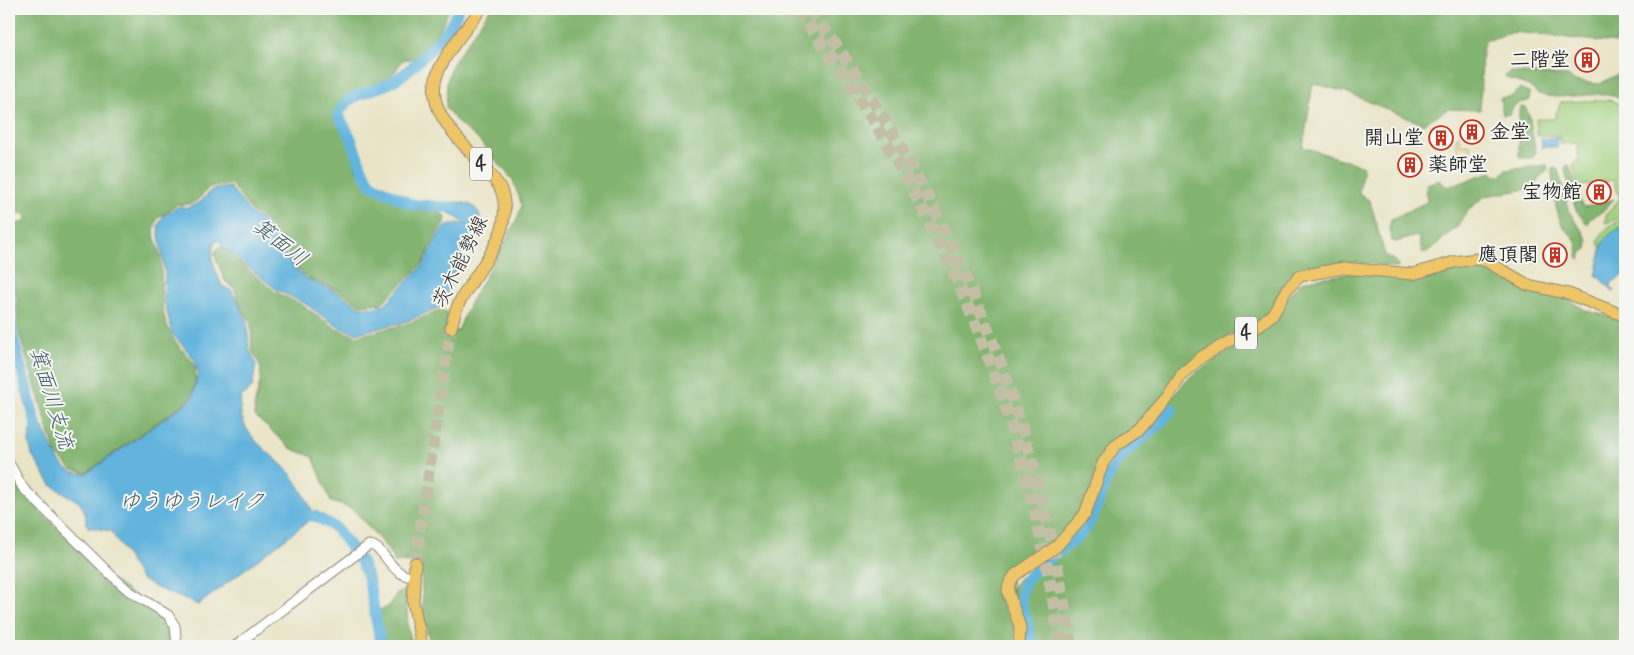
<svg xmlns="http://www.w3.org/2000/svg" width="1634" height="655" font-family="Mynerve,'Klee One',sans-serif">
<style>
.green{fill:#a3d281;stroke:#677e56}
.forest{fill:#82b46f;stroke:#56704d}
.sand{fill:#eeda9e;stroke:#8c8264}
.water{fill:#62b4dd;stroke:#467084}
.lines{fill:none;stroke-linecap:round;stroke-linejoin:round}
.river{stroke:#62b4dd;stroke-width:11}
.primary-tunnel{stroke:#c3bfa7;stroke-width:11;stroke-dasharray:11 5.5;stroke-linecap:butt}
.motorway-tunnel{stroke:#c3bfa7;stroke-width:12;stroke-dasharray:12 6;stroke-linecap:butt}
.tertiary-casing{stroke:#8a8878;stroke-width:11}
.primary-casing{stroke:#8a8878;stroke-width:13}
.tertiary{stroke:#fff;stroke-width:9}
.primary{stroke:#eec569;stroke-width:11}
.labels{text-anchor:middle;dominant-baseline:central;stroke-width:4;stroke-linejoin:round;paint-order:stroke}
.shield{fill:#f6f6f2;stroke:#686867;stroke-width:1}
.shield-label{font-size:19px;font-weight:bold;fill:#2b2b2b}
.poi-label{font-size:20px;font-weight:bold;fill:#2b2b2b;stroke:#f6f6f2;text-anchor:end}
.street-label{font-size:20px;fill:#2b2b2b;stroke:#f6f6f2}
.water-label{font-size:21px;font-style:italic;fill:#3e5b69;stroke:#f6f6f2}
</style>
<rect width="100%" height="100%" fill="#f6f6f2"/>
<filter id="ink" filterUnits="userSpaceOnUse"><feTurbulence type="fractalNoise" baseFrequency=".02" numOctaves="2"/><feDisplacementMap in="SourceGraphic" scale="10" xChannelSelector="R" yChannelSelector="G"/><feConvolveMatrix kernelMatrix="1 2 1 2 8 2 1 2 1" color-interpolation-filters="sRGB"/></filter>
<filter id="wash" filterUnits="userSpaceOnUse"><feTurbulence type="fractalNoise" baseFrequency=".0096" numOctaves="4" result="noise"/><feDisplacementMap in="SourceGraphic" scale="20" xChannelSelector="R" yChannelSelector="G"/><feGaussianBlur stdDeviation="1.12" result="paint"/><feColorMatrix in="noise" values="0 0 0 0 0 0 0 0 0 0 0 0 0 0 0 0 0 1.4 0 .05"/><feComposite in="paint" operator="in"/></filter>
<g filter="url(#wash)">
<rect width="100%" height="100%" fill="#e9e4c6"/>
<path class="green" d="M1609,100L1620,104L1625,110V216L1605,223L1606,215L1620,198L1613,180L1578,187L1573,165L1579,158L1577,143L1561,144L1559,135L1537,136L1536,119H1554L1561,102Z
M1625,219V226L1619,228L1601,248L1598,243C1601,230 1613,222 1625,219Z"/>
<path class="forest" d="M9,9H449C445,22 428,52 415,58C412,59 407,59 403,60C398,66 393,77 386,80C364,92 344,89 334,116L348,139L357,172L368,185L410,206L436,210L446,217L445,223L436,235L423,263L382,303L361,305L339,291L308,278L292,264L288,252L280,245L264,219L253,213L231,184L209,187C200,198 194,207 178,204L158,218C156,222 154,228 154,232C154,240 159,247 160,255C164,281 157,310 171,334C187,364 205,355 190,399L86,473L71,469L56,454L18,330L17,298L9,241V225L25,222L26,217L22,213L9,214Z
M490,9H1625V44L1514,32L1485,41L1482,49L1480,110L1448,109L1422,124L1346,92L1313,83L1303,147L1363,166L1359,193L1370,201L1385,255L1398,263V268L1354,262L1306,270L1268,313L1202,353L1137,428L1120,437L1082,513L1068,533L1010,578L1015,622L1014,646H431L423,616L421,563L395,562L386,547L353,509L331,502L313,457L290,448L255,416L254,407L261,378L260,365L252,350L251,323L239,303L235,289L225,281L214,253L220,246L275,292L302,305L338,330L358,336L410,323L440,310L447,313L446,329L458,331C474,286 506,250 522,206L513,180L477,138L458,123L446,108L447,82L452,65Z
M1625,70V103C1611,85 1560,103 1539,94C1535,93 1533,89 1530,87C1522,82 1512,82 1505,76L1509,72L1568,76L1574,81L1600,84Z
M1520,88L1530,93L1529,101C1519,103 1514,102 1510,114L1503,115L1500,98L1512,96Z
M1521,107H1525L1529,115L1536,153L1532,158H1522L1519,156V110Z
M1547,165L1548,170L1538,178L1534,188L1485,196L1467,211L1460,224L1427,253L1422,252L1419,238L1416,236L1396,242L1392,241L1389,230L1391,219L1427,202L1426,184L1439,180L1447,187C1463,183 1476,176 1492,172L1495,175H1501L1506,170Z
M1569,165L1582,206L1585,207L1614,199L1602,212L1589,219L1588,225L1576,211L1565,170L1566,166Z
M1556,168L1558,170L1570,213L1588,240L1587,249L1582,252L1580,260L1577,258C1580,233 1567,238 1560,220C1554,206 1554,187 1552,172V169Z
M1468,262L1485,265L1527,290L1568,299L1585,310L1625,321V646H1027L1025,627L1011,591L1017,580L1096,517L1102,482L1117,450L1142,434L1188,378L1260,331L1277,317L1292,291L1301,282L1312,279L1355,273L1413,278Z
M9,472L43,514L109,578L167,619L171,629L173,646H9Z
M406,590L408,628L413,646H385L379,610L387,608L396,594Z"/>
<path class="sand" d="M1457,136H1459L1460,144L1470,145V153L1459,154L1456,143Z"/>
<path class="water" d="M1558,137L1557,147H1542L1541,139Z
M230,187L252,215L262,220L279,248L286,254L291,265L307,279L339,293L360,307L372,308L385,304L424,264L438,235L447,225L458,223L468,225L445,210L438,209V204C453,201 477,199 480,218C482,228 474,232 470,238C461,251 449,289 442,306L408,321L358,333L340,328L304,303L277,290L223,247L220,241L215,242C208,258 216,270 222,286L232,291L247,320L249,348L256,364L252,388L241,397C235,434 268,449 289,472C300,485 307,501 315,516L198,605L155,587L141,579L111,531L88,527L86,523L85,512L79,502L51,485L32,455L29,442L30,431L43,427C54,448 57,474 86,474L192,399L198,373L194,359L172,333L164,300L165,274L159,235L158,226L164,215L180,206L187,208L201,202L211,190Z
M1625,226V231L1621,237L1625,241V274L1611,283V288L1615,290L1613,291L1596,275C1603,253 1595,237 1625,226Z"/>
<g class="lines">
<path class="river" d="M454,208L410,204L371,184L363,171L350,136L338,115C346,94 370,92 388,84C410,73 452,32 458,9
M9,278L11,330L41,443
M301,516H315L336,528L360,560L368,577L381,646
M1030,646C1033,626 1015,606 1023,587C1030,566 1067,550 1082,533C1099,515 1099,488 1113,468C1129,444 1156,432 1172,409"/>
</g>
</g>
<g filter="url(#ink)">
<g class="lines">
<path class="primary-tunnel" d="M415,563L451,328"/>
<path class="motorway-tunnel" d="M796,9C938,193 1029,416 1060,646
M810,9C950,196 1037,415 1071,646"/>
<g class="tertiary-casing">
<path id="tertiary" d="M9,463L23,488L111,575L129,591L168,615L175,626L177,646
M235,646L369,545C385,546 389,575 413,577"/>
</g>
<g class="primary-casing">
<path id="primary" d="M451,328C453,320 455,311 459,303C472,278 503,244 504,216C505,207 504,194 499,186C480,155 421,118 437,75C444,54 467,28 481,9
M415,563L413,602L422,646
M1019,646L1020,627L1008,592L1009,584L1015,575L1057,546L1085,514L1103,463L1115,446L1140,429L1168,396L1183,373L1203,356L1258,326L1272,315L1287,289L1300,276L1343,268L1413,274L1454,262L1477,259L1486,261L1528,285L1569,294L1625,316"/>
</g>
<use href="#tertiary" class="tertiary"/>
<use href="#primary" class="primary"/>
</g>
</g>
<defs>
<g id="building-ring" transform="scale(1.25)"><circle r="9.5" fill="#f6f6f2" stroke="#c8321e" stroke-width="1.5"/><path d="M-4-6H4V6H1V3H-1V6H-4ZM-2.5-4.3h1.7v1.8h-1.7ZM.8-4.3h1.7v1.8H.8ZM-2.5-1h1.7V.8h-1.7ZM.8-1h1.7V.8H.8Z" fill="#c8321e"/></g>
</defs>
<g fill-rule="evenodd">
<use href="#building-ring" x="1587" y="60"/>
<use href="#building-ring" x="1472" y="132"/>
<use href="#building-ring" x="1441" y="138"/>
<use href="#building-ring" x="1410" y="165"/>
<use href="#building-ring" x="1599" y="192"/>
<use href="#building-ring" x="1555" y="255"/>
</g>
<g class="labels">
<g class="shield">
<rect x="470" y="147.5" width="22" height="33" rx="4"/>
<rect x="1235" y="316.5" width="22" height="33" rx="4"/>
</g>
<g class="shield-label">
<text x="481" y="164">4</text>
<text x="1246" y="333">4</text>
</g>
<g class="poi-label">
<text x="1570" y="60">二階堂</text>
<text x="1490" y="132" text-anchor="start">金堂</text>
<text x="1424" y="138">開山堂</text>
<text x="1428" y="165" text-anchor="start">薬師堂</text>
<text x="1582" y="192">宝物館</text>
<text x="1538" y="255">應頂閣</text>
</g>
<g class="street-label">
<text transform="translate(461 262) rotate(-64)">茨木能勢線</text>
</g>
<g class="water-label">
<text transform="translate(280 243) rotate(38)">箕面川</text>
<text transform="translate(51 398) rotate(73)">箕面川支流</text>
<text x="192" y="502">ゆうゆうレイク</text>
</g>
</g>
<rect width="1634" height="655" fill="none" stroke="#f6f6f2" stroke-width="30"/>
</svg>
